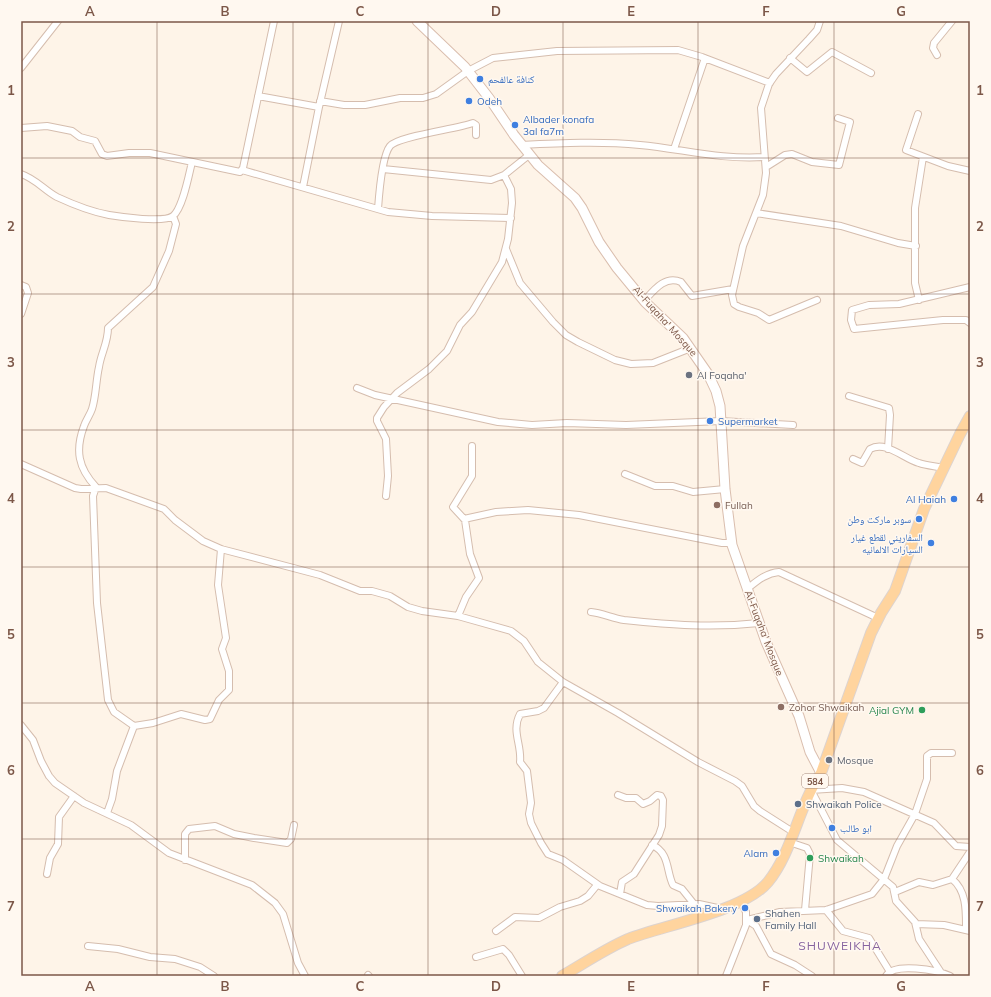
<svg xmlns="http://www.w3.org/2000/svg" width="991" height="997" font-family="Mulish,'Noto Naskh Arabic',sans-serif">
<style>
.lines{fill:none;stroke-linecap:round;stroke-linejoin:round}
.street-casing{stroke:#d5bdae;stroke-width:8}
.secondary-casing{stroke:#dabeae;stroke-width:11}
.primary-casing{stroke:#ddd3cf;stroke-width:12}
.street{stroke:#fff;stroke-width:6}
.secondary{stroke:#fff;stroke-width:9}
.primary{stroke:#ffd49e;stroke-width:10}
.grid{fill:none;stroke:#7c5748;stroke-width:1;stroke-opacity:0.55}
.shop-dot{fill:#3f7fe0;stroke:#fff8f0;stroke-width:1.5}
.worship-dot{fill:#6b7280;stroke:#fff8f0;stroke-width:1.5}
.education-dot{fill:#8d6e63;stroke:#fff8f0;stroke-width:1.5}
.leisure-dot{fill:#2e9e5b;stroke:#fff8f0;stroke-width:1.5}
.service-dot{fill:#5c6f8a;stroke:#fff8f0;stroke-width:1.5}
.labels{text-anchor:middle;dominant-baseline:central;stroke-width:3;stroke-linejoin:round;paint-order:stroke}
.shield{fill:#fff8f0;stroke:#a3877a;stroke-width:1}
.shield-label{font-size:9px;font-weight:bold;fill:#7c5748}
.shop-label{font-size:10px;fill:#366cbe;stroke:#fff8f0;text-anchor:start}
.street-label{font-size:10px;fill:#7c5748;stroke:#fff8f0}
.worship-label{font-size:10px;fill:#5b616d;stroke:#fff8f0;text-anchor:start}
.education-label{font-size:10px;fill:#785e54;stroke:#fff8f0;text-anchor:start}
.leisure-label{font-size:10px;fill:#27864d;stroke:#fff8f0;text-anchor:end}
.service-label{font-size:10px;fill:#4e5e75;stroke:#fff8f0;text-anchor:start}
.quarter-label{font-size:12px;letter-spacing:1px;fill:#87649f;stroke:#fff8f0}
.neatline{fill:none;stroke:#7c5748;stroke-width:1.5}
.grid-label{font-size:13px;text-anchor:middle;font-weight:bold;fill:#7c5748}
</style>
<rect width="100%" height="100%" fill="#fef4e8"/>
<g class="lines">
<g class="street-casing">
<path id="street" d="M937,55L933,48L934,43L952,21
M790,58L807,72L832,52L871,73
M21,68L58,21
M258,96L319,107
M320,101L344,105H365L400,98H423L436,94L468,71L493,58L557,51L678,50L702,57L770,83
M918,114L906,150L948,166L970,171
M21,128L47,126L72,131L80,137L95,141L102,154L107,156L129,153H150L240,172L243,168L274,21
M521,145C561,143 601,141 640,145C682,149 722,160 764,157
M674,149L705,58
M766,167L785,155L792,154L812,162L839,165L850,122L838,118
M383,169L491,180L504,175L529,155
M242,170L388,212L432,216L511,218
M21,174C36,179 44,190 57,197C72,204 93,212 109,215C121,217 164,223 173,216C183,208 189,174 192,162
M303,187L319,107L339,21
M378,209C379,195 382,156 390,146C398,136 457,129 473,123L476,125V135
M756,213L841,226L898,243L916,246
M506,249L520,283L553,322L566,335L578,342L615,360L631,364L653,363L691,348
M21,285L26,287L28,293L21,314
M970,287L899,304L869,305L852,310L851,320L854,329L943,320H966L970,323
M817,300L769,320L758,313L739,307L734,304L732,295L743,246L763,195L766,173L761,108L769,84L776,74L809,39L817,30L820,21
M919,300L915,283V208L923,157
M644,301C654,290 665,275 681,282L692,296L733,289
M357,388L375,395L498,422L532,425L567,423L626,425L721,421L793,425
M849,396L889,408L890,415L888,449
M853,459L862,463L870,449C886,440 904,459 919,463C927,466 936,466 944,468
M21,464L75,488L81,489L106,488L164,509L175,520L203,541L221,549L320,575L360,591H372L390,596L408,607L422,611L458,616L511,631L524,641L538,662L563,682L618,713L698,762L735,781L742,786L754,806L760,811L793,832
M625,474L655,486H673L693,492L725,489
M386,496L388,476L386,439L377,421V418L384,407L397,393L429,369L447,351L460,325L472,312L502,262L508,239L512,203L511,189L504,175
M464,519L496,512L528,510L579,515L722,543H731
M747,589C757,581 766,573 779,572L878,618
M591,612C602,613 612,618 624,620C671,625 712,628 759,623
M458,616L466,597L479,578L470,554L465,520L453,507L472,476V446
M563,682L544,708L538,711L520,714C511,731 522,745 520,762L527,771L531,803L529,814L531,823L541,843L548,854L563,860L600,886L647,905L658,906L699,904L722,909
M21,725L33,740L41,761L49,776L55,783L84,803L131,825L169,853L252,885L275,903L283,914L298,963L305,976
M134,726L114,712L108,700L97,603L93,496L96,487C78,468 75,450 84,426C86,420 90,415 92,409C96,397 96,380 99,367C101,353 108,343 108,328L153,287L169,251L176,224L173,216
M618,795L626,798H636L643,804L650,801L657,795L661,796L663,800L662,826L659,835L634,874L622,882L620,894
M107,813L112,799L117,771L134,726L153,723L181,714L205,720L210,719L219,700L229,690V671L222,649L226,638L218,585L221,549
M789,842L807,848L810,854L805,910
M652,845C670,853 666,871 673,885L682,889L694,904
M185,860V834L189,829L215,826L234,834L254,838L287,843L291,839L294,825
M47,874L50,858L58,844L59,817L74,796
M952,879L970,852
M895,892L919,882L933,885L952,879C967,891 966,912 966,930
M826,910L843,931L869,938L890,972
M747,920L780,912L826,910L872,894L884,879L897,846L915,814L927,779V756L931,753H952
M747,920L756,926L771,954L795,965L812,976
M916,924L944,925L970,931
M496,931L515,917L539,918L560,907L580,901L588,896L597,885
M88,946L118,949L150,957L175,959L200,967L214,976
M476,957L503,949L509,955L522,976
M940,971L919,939L915,922L896,901L893,887L837,840L811,790L842,788L864,792L934,823L956,846L970,847
M368,975L369,976
M726,976L746,925V912L741,901
M886,976C894,962 937,970 950,976"/>
</g>
<g class="secondary-casing">
<path id="secondary" d="M417,21L465,67L489,98L514,135L538,165L575,198L582,208L599,242L617,268L645,302L683,338L708,374L716,391L720,406L725,489L732,545L766,642L799,716L810,752L821,773"/>
</g>
<g class="primary-casing">
<path id="primary" d="M562,976C583,964 605,949 628,939C665,925 744,911 768,882C793,851 798,807 821,773L871,633L881,613L895,591L924,509L960,434L970,416"/>
</g>
<use href="#street" class="street"/>
<use href="#secondary" class="secondary"/>
<use href="#primary" class="primary"/>
</g>
<path class="grid" d="M157,21V976M293,21V976M428,21V976M563,21V976M698,21V976M834,21V976M21,158H970M21,294H970M21,430H970M21,567H970M21,703H970M21,839H970"/>
<g class="shop-dot">
<circle cx="480" cy="79" r="4"/>
<circle cx="469" cy="101" r="4"/>
<circle cx="515" cy="125" r="4"/>
<circle cx="710" cy="421" r="4"/>
<circle cx="954" cy="499" r="4"/>
<circle cx="919" cy="519" r="4"/>
<circle cx="931" cy="543" r="4"/>
<circle cx="832" cy="828" r="4"/>
<circle cx="776" cy="853" r="4"/>
<circle cx="745" cy="908" r="4"/>
</g>
<g class="worship-dot">
<circle cx="689" cy="375" r="4"/>
<circle cx="829" cy="760" r="4"/>
</g>
<g class="education-dot">
<circle cx="717" cy="505" r="4"/>
<circle cx="781" cy="707" r="4"/>
</g>
<g class="leisure-dot">
<circle cx="922" cy="710" r="4"/>
<circle cx="810" cy="858" r="4"/>
</g>
<g class="service-dot">
<circle cx="798" cy="804" r="4"/>
<circle cx="757" cy="919" r="4"/>
</g>
<g class="labels">
<rect class="shield" x="802" y="774" width="26" height="14" rx="3"/>
<g class="shield-label">
<text x="815" y="781">584</text>
</g>
<g class="shop-label">
<text x="488" y="79">كنافة عالفحم</text>
<text x="477" y="101">Odeh</text>
<text x="523" y="119">Albader konafa<tspan x="523" dy="12">3al fa7m</tspan></text>
<text x="718" y="421">Supermarket</text>
<text x="946" y="499" text-anchor="end">Al Haiah</text>
<text x="911" y="519" text-anchor="end">سوبر ماركت وطن</text>
<text x="923" y="537" text-anchor="end">السفاريني لقطع غيار<tspan x="923" dy="12">السيارات الالمانيه</tspan></text>
<text x="840" y="828">ابو طالب</text>
<text x="768" y="853" text-anchor="end">Alam</text>
<text x="737" y="908" text-anchor="end">Shwaikah Bakery</text>
</g>
<g class="street-label">
<text transform="translate(665 321) rotate(48)">Al-Fuqaha' Mosque</text>
<text transform="translate(764 633) rotate(69)">Al-Fuqaha' Mosque</text>
</g>
<g class="worship-label">
<text x="697" y="375">Al Foqaha'</text>
<text x="837" y="760">Mosque</text>
</g>
<g class="education-label">
<text x="725" y="505">Fullah</text>
<text x="789" y="707">Zohor Shwaikah</text>
</g>
<g class="leisure-label">
<text x="914" y="710">Ajial GYM</text>
<text x="818" y="858" text-anchor="start">Shwaikah</text>
</g>
<g class="service-label">
<text x="806" y="804">Shwaikah Police</text>
<text x="765" y="913">Shahen<tspan x="765" dy="12">Family Hall</tspan></text>
</g>
<g class="quarter-label">
<text x="840" y="945">SHUWEIKHA</text>
</g>
</g>
<rect width="991" height="997" fill="none" stroke="#fff8f0" stroke-width="44"/>
<rect x="22" y="22" width="947" height="953" class="neatline"/>
<g class="grid-label">
<text x="90" y="16">A</text>
<text x="225" y="16">B</text>
<text x="360" y="16">C</text>
<text x="496" y="16">D</text>
<text x="631" y="16">E</text>
<text x="766" y="16">F</text>
<text x="901" y="16">G</text>
<text x="11" y="95">1</text>
<text x="980" y="95">1</text>
<text x="11" y="231">2</text>
<text x="980" y="231">2</text>
<text x="11" y="367">3</text>
<text x="980" y="367">3</text>
<text x="11" y="503">4</text>
<text x="980" y="503">4</text>
<text x="11" y="639">5</text>
<text x="980" y="639">5</text>
<text x="11" y="775">6</text>
<text x="980" y="775">6</text>
<text x="11" y="911">7</text>
<text x="980" y="911">7</text>
<text x="90" y="991">A</text>
<text x="225" y="991">B</text>
<text x="360" y="991">C</text>
<text x="496" y="991">D</text>
<text x="631" y="991">E</text>
<text x="766" y="991">F</text>
<text x="901" y="991">G</text>
</g>
</svg>
